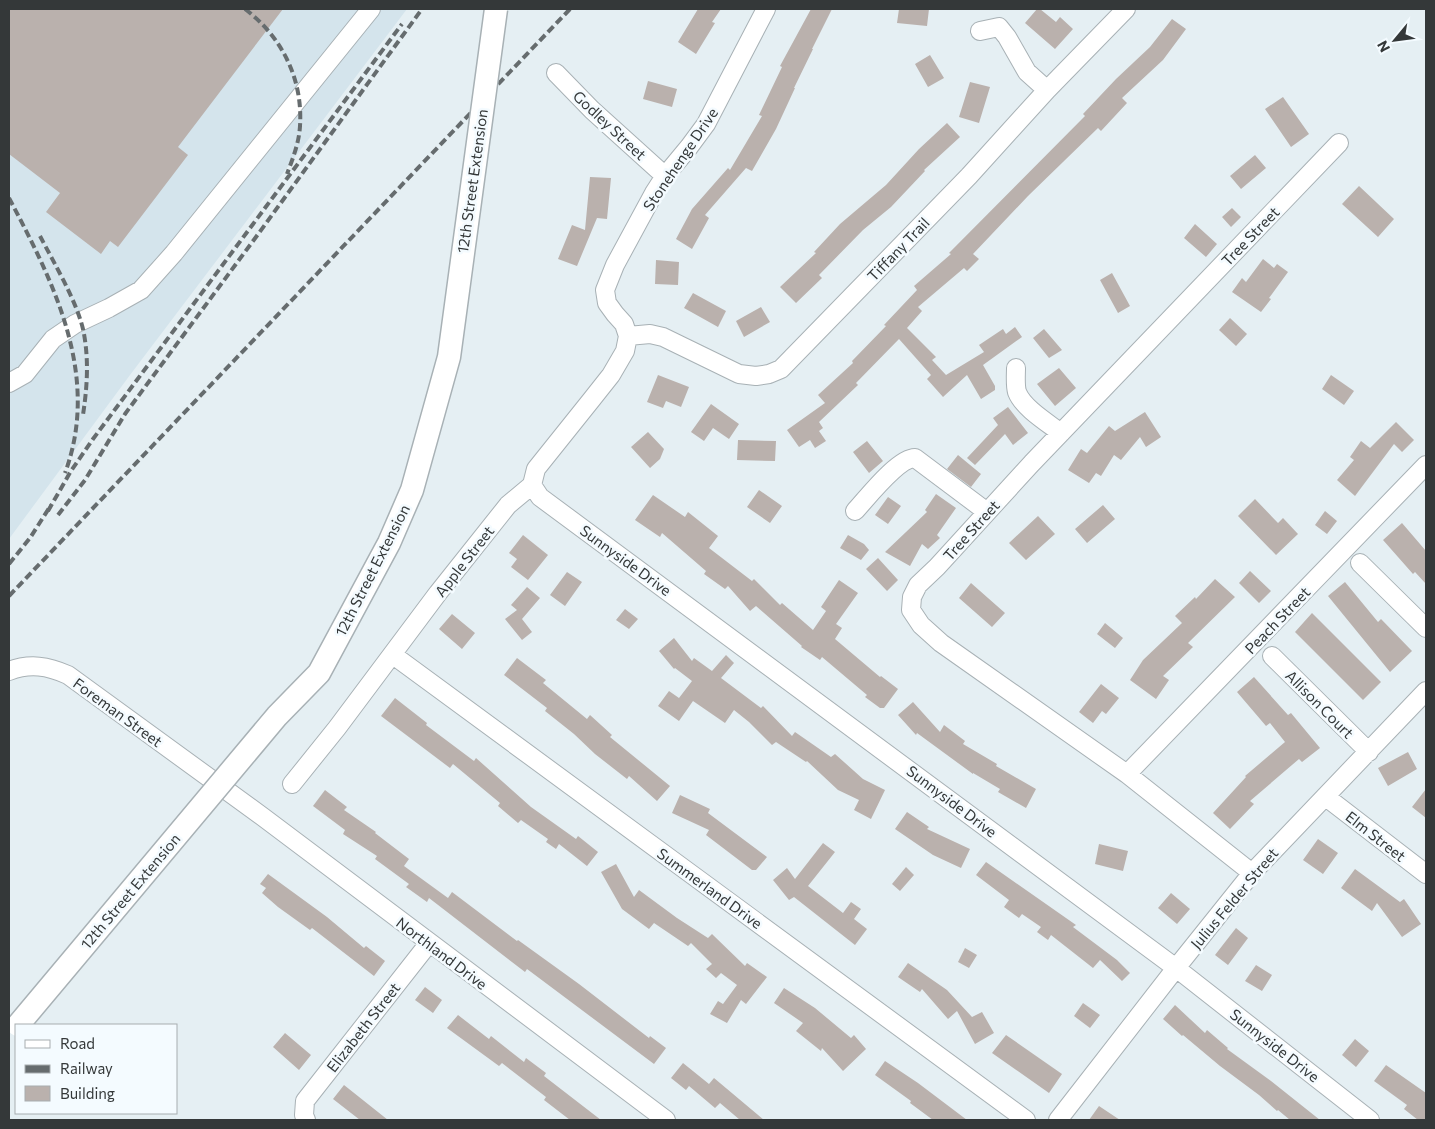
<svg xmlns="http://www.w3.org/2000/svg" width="1435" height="1129" font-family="Commissioner,sans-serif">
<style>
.built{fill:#d4e4ec}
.building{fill:#bab1ad}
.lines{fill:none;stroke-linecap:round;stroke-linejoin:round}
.minor-casing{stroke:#a8b1b5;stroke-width:20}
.minor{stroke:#fff;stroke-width:18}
.rail{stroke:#666c6e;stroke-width:4;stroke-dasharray:8 4;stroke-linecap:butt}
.major-bridge-casing{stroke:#a8b1b5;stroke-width:25;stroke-linecap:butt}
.major-bridge{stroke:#fff;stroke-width:22}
.labels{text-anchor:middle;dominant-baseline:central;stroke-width:5;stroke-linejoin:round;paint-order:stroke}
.street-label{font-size:15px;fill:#343839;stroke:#f4fbff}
</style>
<rect width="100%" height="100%" fill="#e5eff3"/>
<path class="built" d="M9,9H407L130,375L9,539Z"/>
<path class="building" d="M9,9H283L178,147L188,155L118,247L110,241L101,254L46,212L60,193L9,154Z
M698,9H721L712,22L715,23L696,54L678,42Z
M811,9H832L812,49H813L794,88H795L776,129L752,171L746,168L705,215L709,218L692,249L676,239L692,209L728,168L730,170L762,116L759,115L782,67L780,66Z
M899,9H929L927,26L897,23Z
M1037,9H1040L1056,22L1060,17L1073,29L1055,49L1025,23Z
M1172,19L1186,29L1163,60L1122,98L1127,103L1101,131L1098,128L1028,196L973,254L979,259L967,271L964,268L918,307L922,311L907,328L936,357L932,360L946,375L984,352L979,345L1003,329L1006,334L1015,327L1022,337L983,365L995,386V390L981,399L967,375L943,397L927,379L931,375L899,339L856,383L858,385L819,422L823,428L819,431L826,441L815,448L810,440L799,447L787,430L825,403L818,395L853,363L852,361L886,326L884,325L917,290L914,286L951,254L949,253L1085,116L1083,114L1116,79L1150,47Z
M930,55L944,78L928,87L915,64Z
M648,81L677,89L672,107L643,99Z
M970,82L990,87L979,123L959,117Z
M1283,97L1309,134L1291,147L1265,109Z
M947,123L960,137L924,170L925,171L891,207L863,230L819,275L822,278L796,303L780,287L816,253L814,252L840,224L886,185L919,149Z
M1255,155L1266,168L1241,189L1230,176Z
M590,177L611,178L607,219L597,218L577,266L558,259L572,225L585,230Z
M1359,186L1394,219L1378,237L1342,204Z
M1232,208L1241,217L1231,227L1222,217Z
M1195,224L1217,244L1206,257L1184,238Z
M1263,259L1274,268L1277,264L1288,272L1269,298L1271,299L1261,312L1232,292L1242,278L1246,282Z
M656,260L679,262L678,285L655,284Z
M1112,273L1130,306L1118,313L1100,280Z
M693,293L726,311L718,327L684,308Z
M761,307L770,322L744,337L736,321Z
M1230,318L1247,334L1236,346L1219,330Z
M1044,329L1062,350L1049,358L1033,338Z
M1059,368L1076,388L1055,406L1037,384Z
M658,375L689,387L681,407L666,401L663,408L647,402Z
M1331,375L1354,391L1344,405L1322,389Z
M711,404L739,424L729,439L713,428L704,441L691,432Z
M1008,407L1028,433L1013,445L1005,434L975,465L967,458L998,425L993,418Z
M1145,412L1161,437L1146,447L1140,437L1121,460L1114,455L1101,476L1096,473L1089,483L1068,470L1081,449L1087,453L1109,426L1115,431Z
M1396,422L1414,440L1402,452L1394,444L1355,496L1337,480L1354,460L1350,457L1361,441L1370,448Z
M648,432L664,449L660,459L650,468L631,447Z
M738,440L776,441L775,461L737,460Z
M867,441L883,461L869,473L853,452Z
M958,455L981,474L971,487L947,469Z
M759,490L782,506L770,523L747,507Z
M936,494L956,508L937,535L940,538L928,549L922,544L910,566L885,552L927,512L925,510Z
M653,495L685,517L688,512L718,536L709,548L752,581L754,579L780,605L782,603L813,630L826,611L821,607L839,580L858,593L836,624L842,628L835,639L880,677L881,676L898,689L884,708H880L865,697L867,695L822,657L820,660L801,647L802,646L756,606L750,611L728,586L725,589L704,574L706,571L662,533L660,537L635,520Z
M888,497L901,506L888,524L875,515Z
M1255,499L1278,523L1283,518L1298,534L1276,555L1238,516Z
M1103,505L1115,519L1087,543L1075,529Z
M1325,511L1337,521L1327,534L1315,525Z
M1038,516L1055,534L1026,560L1009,543Z
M1402,523L1426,551V584L1415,572L1413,574L1383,540Z
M523,535L548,555L528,580L511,567L517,559L509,553Z
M848,535L864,544L869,550L861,560L840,548Z
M878,558L898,580L887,591L866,569Z
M1250,571L1271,591L1259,603L1239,583Z
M567,572L582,582L565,606L550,595Z
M1215,579L1235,597L1188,643L1193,647L1163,676L1169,680L1156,699L1130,680L1143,660L1182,623L1175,616L1195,597L1196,599Z
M1345,582L1378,622L1381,619L1412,651L1390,672L1328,596Z
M971,583L1005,613L992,627L959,598Z
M527,587L540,598L522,619L532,632L522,640L505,619L517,610L511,605Z
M625,609L638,619L629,629L616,620Z
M1312,613L1381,682L1363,700L1295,632Z
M452,614L475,633L462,649L439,629Z
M1105,623L1123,638L1115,648L1097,634Z
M674,638L692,661L694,658L712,671L726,655L734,663L721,678L761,708L763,706L792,736L795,732L831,757L835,754L863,779L885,790L871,819L854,810L859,800L838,790L807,761L806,762L776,742L772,745L749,722L734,710L725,723L693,701L679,721L658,706L669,691L679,698L692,681L675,668L674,669L659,651Z
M517,658L546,680L543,683L587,719L590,715L612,735L610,737L670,786L657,801L629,776L627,779L595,754L574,734L545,711L547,708L504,675Z
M1254,677L1288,715L1291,713L1320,748L1302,762L1299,759L1250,801L1254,804L1230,829L1213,813L1246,777L1245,776L1285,742L1270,723L1266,726L1237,692Z
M1101,684L1119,698L1106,714L1102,711L1093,723L1079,712Z
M395,698L427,723L426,725L474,761L476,758L531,807L576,839L578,836L598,852L587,866L559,844L556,849L546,842L548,839L521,820L518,823L498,806L500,803L453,764L450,768L381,716Z
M913,702L940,732L944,725L965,741L963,744L997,764L996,766L1036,789L1026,808L998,792L1000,789L973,773V774L917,733L916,735L898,715Z
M1408,752L1417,769L1388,786L1378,768Z
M1426,789V818L1412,807Z
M325,790L347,807L344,810L376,832L375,833L409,859L404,866L448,898L452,892L517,941L518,940L579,984L649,1038L650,1036L666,1048L654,1064L527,969L525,972L429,898L427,902L406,887L409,884L375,859L377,856L343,834L345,830L313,806Z
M680,795L710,809L708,813L767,857L756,870H752L706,835L709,830L672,813Z
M907,812L929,827L927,829L970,849L961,868L933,855L895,829Z
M1318,839L1338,853L1323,874L1303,860Z
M823,843L835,852L808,886L843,913L851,902L861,909L854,919L867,929L855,945L794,897L789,900L773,880L787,868L795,879Z
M1099,844L1128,851L1123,871L1095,864Z
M986,862L1076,925L1073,927L1117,960L1130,973L1122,981L1100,960L1093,968L1051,935L1048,940L1037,932L1041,927L1022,914L1019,918L1004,907L1009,900L976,875Z
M616,864L634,897L639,890L677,918L708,938L712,934L745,966L747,963L767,977L746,1004L741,1000L727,1023L710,1014L718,1001L723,1004L737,985L721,973L716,978L706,969L712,964L691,943L688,946L654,923L649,929L622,909L601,872Z
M906,867L914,875L900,891L892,884Z
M1355,869L1400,902L1404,899L1421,924L1402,937L1377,903L1372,911L1341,888Z
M268,874L327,917L364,948L366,946L385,961L374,976L312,928L310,930L278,907L262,893L266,888L260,884Z
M1171,893L1190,909L1177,924L1158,908Z
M1236,928L1248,938L1228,965L1215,955Z
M965,948L977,955L969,968L958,962Z
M908,963L947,990L972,1017L982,1012L994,1033L975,1044L957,1011L948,1019L922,989L920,992L898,977Z
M1256,965L1272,975L1262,991L1245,981Z
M425,987L442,1000L433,1013L415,1000Z
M784,988L815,1008L851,1038L854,1035L866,1049L843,1071L822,1048L821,1051L796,1031L803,1023L774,1003Z
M1083,1003L1100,1015L1090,1028L1074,1016Z
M1175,1005L1205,1033L1207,1030L1228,1048L1227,1049L1271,1081L1320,1120H1290L1278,1110L1277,1111L1259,1095L1220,1066L1183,1035L1182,1036L1163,1019Z
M458,1015L489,1039L491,1036L524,1062L526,1058L546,1073L544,1076L601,1120H570L544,1100L546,1097L502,1063L499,1066L447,1028Z
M285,1033L311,1055L299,1070L273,1047Z
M1006,1035L1062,1074L1049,1093L992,1053Z
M1355,1039L1369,1051L1356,1067L1342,1055Z
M885,1061L918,1083L967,1120H933L910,1103L911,1101L875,1075Z
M683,1063L709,1084L714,1078L764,1120H740L720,1103L715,1108L689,1086L686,1090L671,1078Z
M1386,1065L1426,1093V1120H1418L1404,1109L1407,1105L1374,1081Z
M344,1085L388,1120H360L333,1099Z
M1099,1106L1120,1120H1089Z"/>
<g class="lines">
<g class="minor-casing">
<path id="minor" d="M980,31L999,27L1007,37L1027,72L1047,90
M556,73L592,110L665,176
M628,336L650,334L663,337L739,374L756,376L769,374L781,369L969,176L1047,90L1126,9
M1016,368C1016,375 1015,385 1017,392C1023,408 1048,423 1061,433
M9,383L25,374L53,339L75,324L109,308L141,290L174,253L371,9
M532,485L540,497L1176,968L1370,1120
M855,511C867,498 898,458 915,458L987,512
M1360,563L1426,628
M393,655L1026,1120
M1272,656L1369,752
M9,671C30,663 48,666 68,675L263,817L666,1120
M1127,774L1426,465
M292,784L337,728L438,593L508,505L532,485L536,469L592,399L611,375L625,351L628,336L624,324L615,314L607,303L605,290L615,265L654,193L665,176L689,147L706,124L766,9
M1326,797L1426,874
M1252,873L1127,774L941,643L921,625L911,610L912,597L918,585L937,567L1032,463L1339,143
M306,1120L304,1115L305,1101L429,943
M1058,1120L1176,968L1252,873L1426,691"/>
</g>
<use href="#minor" class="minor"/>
<path class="rail" d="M245,9C282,37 303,79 300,126C299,143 293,158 287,174
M9,198C54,283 101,376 65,473
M40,236C54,263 79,305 84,334C89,362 87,388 83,415
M48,511L71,471L93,439L402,24
M58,515L85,480L125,414L256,237L422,9
M9,564L30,538L51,505
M9,596L570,9"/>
<g class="major-bridge-casing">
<path id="major-bridge" d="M18,1025L277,716L319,673L389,543L412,490L449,357L496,9"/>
</g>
<use href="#major-bridge" class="major-bridge"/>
</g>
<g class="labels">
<g class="street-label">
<text transform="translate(610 125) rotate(43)">Godley Street</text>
<text transform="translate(680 159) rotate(-56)">Stonehenge Drive</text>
<text transform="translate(472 181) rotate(-82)">12th Street Extension</text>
<text transform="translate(1250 236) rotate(-46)">Tree Street</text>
<text transform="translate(898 249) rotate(-46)">Tiffany Trail</text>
<text transform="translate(971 530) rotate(-48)">Tree Street</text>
<text transform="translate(626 560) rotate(36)">Sunnyside Drive</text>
<text transform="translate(464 561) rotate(-52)">Apple Street</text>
<text transform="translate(372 570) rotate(-63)">12th Street Extension</text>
<text transform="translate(1277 620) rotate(-46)">Peach Street</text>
<text transform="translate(1320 704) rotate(45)">Allison Court</text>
<text transform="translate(118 712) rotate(36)">Foreman Street</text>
<text transform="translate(952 801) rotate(37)">Sunnyside Drive</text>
<text transform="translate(1376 836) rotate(38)">Elm Street</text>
<text transform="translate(710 888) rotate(36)">Summerland Drive</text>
<text transform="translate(130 891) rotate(-50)">12th Street Extension</text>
<text transform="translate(1234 898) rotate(-50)">Julius Felder Street</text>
<text transform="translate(442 953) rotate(37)">Northland Drive</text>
<text transform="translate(363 1027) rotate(-52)">Elizabeth Street</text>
<text transform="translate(1275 1045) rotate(38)">Sunnyside Drive</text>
</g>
</g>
<rect width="1435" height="1129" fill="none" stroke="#343839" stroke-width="20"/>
<rect x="15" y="1024" width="162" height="90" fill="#f4fbff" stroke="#a7adb0"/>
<rect x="25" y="1040" width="25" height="8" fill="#ffffff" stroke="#a7adb0"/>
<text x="60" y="1049" font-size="15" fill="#343839">Road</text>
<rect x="25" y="1065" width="25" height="8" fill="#666c6e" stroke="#a7adb0"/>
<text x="60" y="1074" font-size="15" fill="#343839">Railway</text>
<rect x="25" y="1086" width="25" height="15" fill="#bab1ad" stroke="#a7adb0"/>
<text x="60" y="1099" font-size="15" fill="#343839">Building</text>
<g transform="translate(1395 40) rotate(241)" stroke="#f4fbff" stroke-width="4" paint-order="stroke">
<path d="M0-4L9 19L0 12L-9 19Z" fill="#343839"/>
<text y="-8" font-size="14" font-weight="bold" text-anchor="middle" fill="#343839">N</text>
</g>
</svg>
